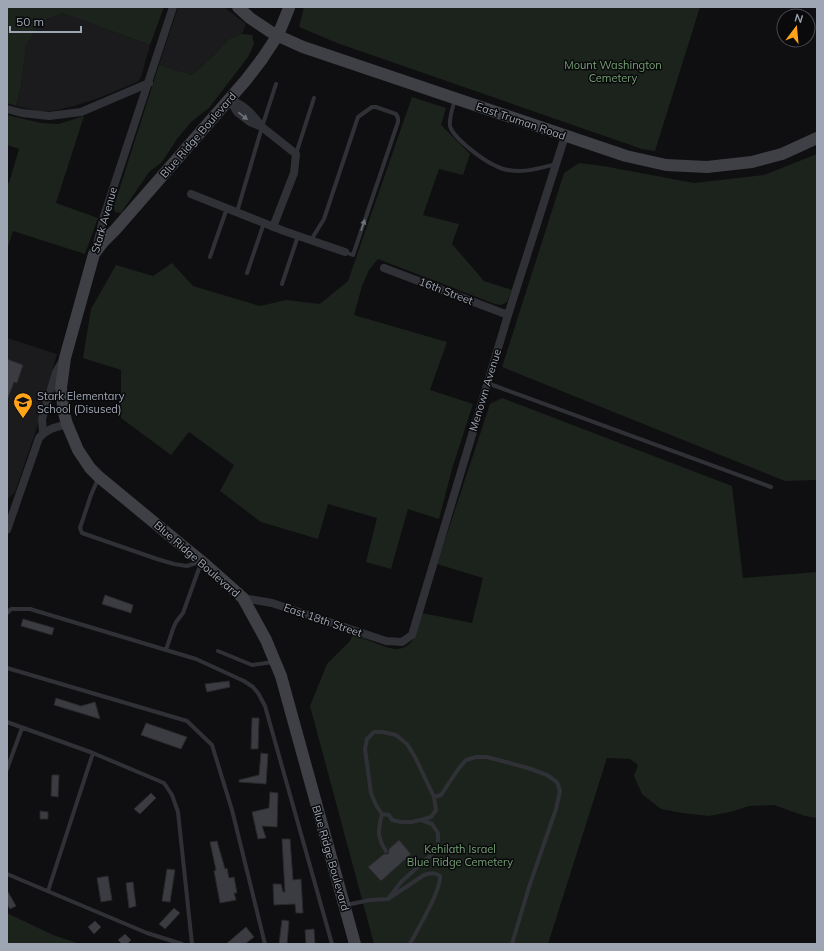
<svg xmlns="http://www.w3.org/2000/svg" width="824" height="951" font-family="Mulish,sans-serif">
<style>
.built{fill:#1b1b1e}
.green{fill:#1b231c}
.building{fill:#3b3c41;stroke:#29292d}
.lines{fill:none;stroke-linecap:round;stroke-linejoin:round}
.lane{stroke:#303136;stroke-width:4}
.street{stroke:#303136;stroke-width:8}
.secondary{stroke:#3e4046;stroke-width:12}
.secondary-bridge{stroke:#3e4046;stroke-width:12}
.oneway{fill:#6d717b}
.labels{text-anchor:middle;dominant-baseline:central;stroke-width:3;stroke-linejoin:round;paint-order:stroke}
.park-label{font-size:11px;fill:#74a074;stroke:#0a0a0c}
.street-label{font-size:11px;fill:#9fa6b3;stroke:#0a0a0c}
.poi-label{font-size:11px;fill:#9fa6b3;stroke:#0a0a0c;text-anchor:start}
</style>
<rect width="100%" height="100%" fill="#0f0f11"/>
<path class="built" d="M178,7H224L246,24L242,34L229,39L215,54L192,75L159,65Z
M62,13L150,45L141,77L137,82L99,98L74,106L53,111H37L16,106L21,86L26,45L42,21Z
M7,338L57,354L40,412L37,427L15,492L10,497L7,498Z"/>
<path class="green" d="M7,7H164L150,45L62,13L42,21L26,45L21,86L16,106L7,103Z
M304,7H700L655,151L642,149L337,43L299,27Z
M242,34L252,35L254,44L248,57L209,108L191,122L177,139L162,162L149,172L121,213L115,212L114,206L159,65L192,75L215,54L229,39Z
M412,97L446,108L441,125L470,154L463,175L439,169L423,215L459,224L452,244L484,281L512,290L507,302L501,305L495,304L378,259L369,270L362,286L354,315L447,342L430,390L473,404L452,469L439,519L408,509L391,569L366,562L377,518L328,504L318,539L261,522L220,491L234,465L189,432L171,455L121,418V370L83,358L91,309L116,265L153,276L172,263L193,286L260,306L286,300L320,304L348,281Z
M7,115L41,123L59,124L84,116L56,203L98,218L85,254L13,231L7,250V183H9L19,149L7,145Z
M817,154V480L785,481L502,367L564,173L579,163L603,166L694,183L764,175Z
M502,398L732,486L743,578L817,572V818L805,816L774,805L749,806L730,812L709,816L682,813L661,809L642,794L634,776L638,765L630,759L607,758L548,944H374L310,706L327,664L350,641L353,634C364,638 386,649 397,649C402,649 408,646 411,642C417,636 420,621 422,613L472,623L483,578L437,564L490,404Z
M7,913L53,935L80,944H7Z"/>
<path class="building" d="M7,359L23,365L17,383L14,382L8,398L7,397Z
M105,595L133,605L131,613L102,604Z
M23,619L54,628L52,635L21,626Z
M229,681L230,687L207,692L205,684Z
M56,698L81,706L95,702L100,719L54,705Z
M252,718H259L258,749H251Z
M146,723L187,737L181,749L141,735Z
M261,753L268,754L266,784L239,782V780L259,775Z
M52,775H59L58,797L51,796Z
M270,792L278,793L277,827L262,826L266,838L258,839L252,812L269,808Z
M151,793L156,798L140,814L134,809Z
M40,811L48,812V819H40Z
M282,839H290L293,880L301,879L303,913H296L295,904L274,905L273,884H281L283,892H285Z
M399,840L411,854L381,881L368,867L384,854H388L389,851V849Z
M217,841L225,869L227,868L229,878L234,877L237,893H234L236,900L220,903L214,871L216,870L210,842Z
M167,869L175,870L170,902L162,901Z
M108,876L112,900L101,902L97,878Z
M133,882L136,906L129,908L126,883Z
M7,890L16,906L10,909L7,904Z
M174,908L180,913L165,929L159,924Z
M282,920L289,921L287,944H279Z
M95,921L101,927L94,934L88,927Z
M246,927L254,937L245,944H226Z
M314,929L315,944H306L305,930Z
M125,934L131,940L127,944H122L118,940Z"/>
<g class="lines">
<path class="lane" d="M455,99C453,107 449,117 450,126C453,138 484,161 496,166C503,170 512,171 520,171C532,171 544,167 556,164
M296,154L314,98
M237,212L262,127L276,84
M311,240L324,219L358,117L372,107H376L396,114L398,118V122L353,255L345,252
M210,257L227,208
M247,273L264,223
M282,284L298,236
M487,383L771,487
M98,479L91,495L80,528L82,533L157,559L174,564L187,566L199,562
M7,613L11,609H30L196,659L244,681L253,687L258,693L265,706L332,944
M166,650L173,629L176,622L183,613L201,563
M218,651L252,665L273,662
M7,668L187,721L212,745L232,810L265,944
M7,722L93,753L164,783L172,795L178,812L192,944
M7,769L22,728
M434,797L441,795L459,768L466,760L476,757H487L528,768L547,775L557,782L560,791L556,809L529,887L512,944
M382,814C378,830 377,838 386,851
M7,874L147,933L182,944
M48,891L93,753
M388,899L401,882L431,855L438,846V833L432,824L421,820L411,822H401L392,820L389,815L382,814L376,805L371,793L365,749L367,739L374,732H383L396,735L407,744L415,757L434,797L436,810L431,817L421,820
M346,905L370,900L388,899L424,875C430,873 434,872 440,876C441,891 417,930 410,944"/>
<path class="street" d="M229,99L237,112L250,122L262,127L296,154L294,173L273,227
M229,99C244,105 252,113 261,126
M7,109L22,113L49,116L81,112L149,83
M191,194L284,231L345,252
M96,248L104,216L173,7
M384,268L508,315
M43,433L42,419L56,372L63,360
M7,530L39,438C46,429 57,427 67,424
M243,598L272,603L386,641L402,642L412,635L508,315L565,136"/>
<path class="secondary" d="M238,7L250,18L274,34L303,47L626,156L666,165L707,167L752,162L782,154L817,138
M262,59L246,80L115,230L103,242L94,254L65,358L61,388L64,413L67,424L78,450L90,468L99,477L207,566L243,598L266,640L281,676L355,944"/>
<path class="secondary-bridge" d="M262,59L278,35L289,8"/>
</g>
<defs><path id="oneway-solid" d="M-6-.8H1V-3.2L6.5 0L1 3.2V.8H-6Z"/></defs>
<g class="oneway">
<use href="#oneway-solid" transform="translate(243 116) rotate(38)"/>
<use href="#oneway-solid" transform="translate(363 225) rotate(-71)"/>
</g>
<defs>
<g id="school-pin" transform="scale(1)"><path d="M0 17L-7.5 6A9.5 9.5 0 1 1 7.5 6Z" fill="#ffa419" stroke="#0a0a0c"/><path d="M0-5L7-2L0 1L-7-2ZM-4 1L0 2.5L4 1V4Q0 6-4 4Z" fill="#111"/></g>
</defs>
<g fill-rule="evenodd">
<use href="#school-pin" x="23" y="402"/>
</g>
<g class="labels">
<g class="park-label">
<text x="613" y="65">Mount Washington<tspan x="613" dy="13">Cemetery</tspan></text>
<text x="460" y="849">Kehilath Israel<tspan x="460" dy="13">Blue Ridge Cemetery</tspan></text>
</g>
<g class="street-label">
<text transform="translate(521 121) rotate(19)">East Truman Road</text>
<text transform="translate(198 135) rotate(-49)">Blue Ridge Boulevard</text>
<text transform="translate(104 220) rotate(-74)">Stark Avenue</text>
<text transform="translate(446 291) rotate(21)">16th Street</text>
<text transform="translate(485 390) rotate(-73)">Menown Avenue</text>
<text transform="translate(197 559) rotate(41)">Blue Ridge Boulevard</text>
<text transform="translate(323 620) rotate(19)">East 18th Street</text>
<text transform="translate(331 858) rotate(74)">Blue Ridge Boulevard</text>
</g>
<g class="poi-label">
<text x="37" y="396">Stark Elementary<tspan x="37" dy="13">School (Disused)</tspan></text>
</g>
</g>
<rect width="824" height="951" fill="none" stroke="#9fa6b3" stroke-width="16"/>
<g transform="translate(796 28) rotate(16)"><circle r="19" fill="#0a0a0c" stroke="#46484f"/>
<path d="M0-3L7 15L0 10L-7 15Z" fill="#ffa419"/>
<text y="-6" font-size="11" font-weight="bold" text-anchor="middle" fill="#9fa6b3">N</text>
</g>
<path d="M10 26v6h71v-6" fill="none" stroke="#9fa6b3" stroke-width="2"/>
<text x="16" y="26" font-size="12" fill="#9fa6b3" stroke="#0a0a0c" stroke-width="3" paint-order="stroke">50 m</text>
</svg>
